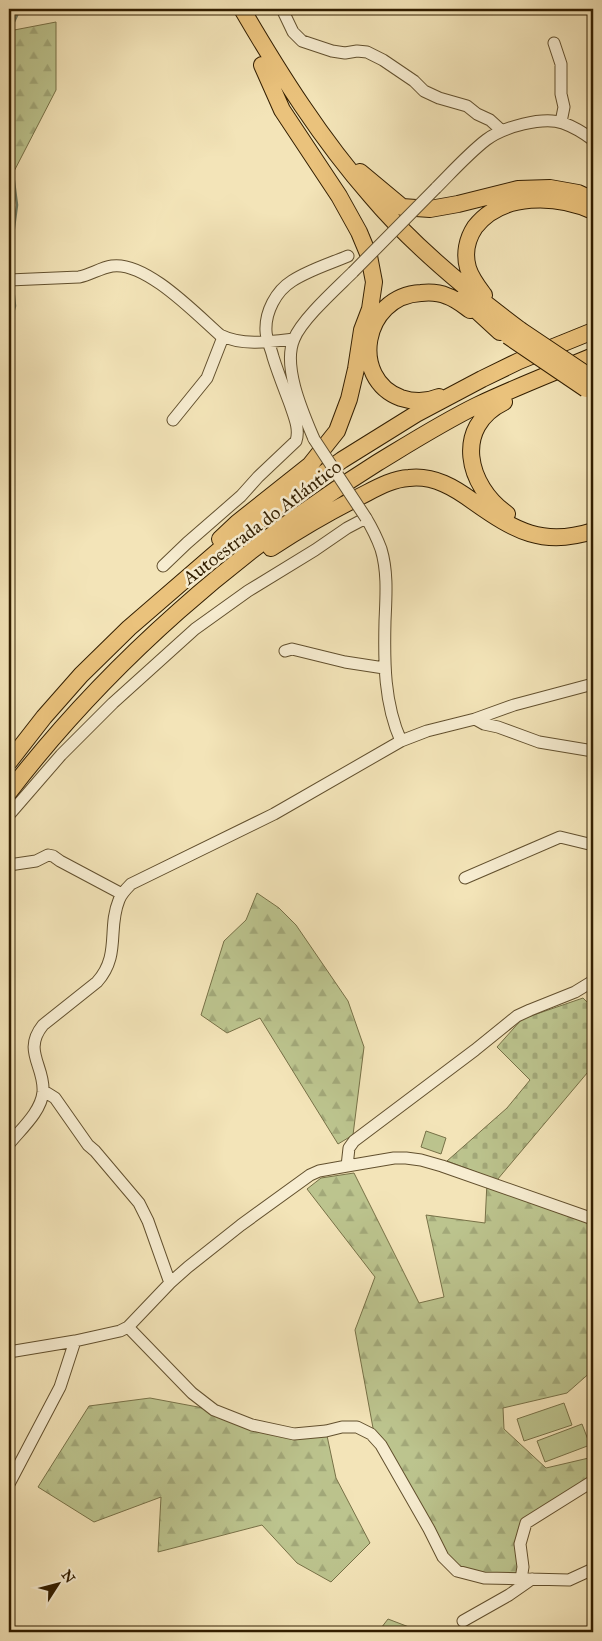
<svg xmlns="http://www.w3.org/2000/svg" width="602" height="1641" font-family="'IM FELL Great Primer',serif">
<style>
.forest{fill:url(#forest-firs);stroke:#777147}
.cemetery{fill:url(#cemetery-stones);stroke:#777147}
.green{fill:#bcc48e;stroke:#777147}
.lines{fill:none;stroke-linecap:round;stroke-linejoin:round}
.stream{stroke:#717f68;stroke-width:2.5}
.minor-casing{stroke:#62502e;stroke-width:13}
.highway-casing{stroke:#321e00;stroke-width:18}
.minor{stroke:#f7edd1;stroke-width:11}
.highway{stroke:#eac27c;stroke-width:16}
.minor-bridge-casing{stroke:#62502e;stroke-width:13;stroke-linecap:butt}
.highway-bridge-casing{stroke:#321e00;stroke-width:18;stroke-linecap:butt}
.minor-bridge{stroke:#f7edd1;stroke-width:11}
.highway-bridge{stroke:#eac27c;stroke-width:16}
.labels{text-anchor:middle;dominant-baseline:central;stroke-width:5;stroke-linejoin:round;paint-order:stroke}
.street-label{font-size:19px;fill:#321e00;stroke:#f7edd1}
</style>
<defs>
<pattern id="forest-firs" width="22" height="20" patternUnits="userSpaceOnUse" patternTransform="scale(1.25)"><rect width="22" height="20" fill="#bcc48e"/><path d="M5 1l3.5 6h-7zM16 11l3.5 6h-7z" fill="#a2a879"/></pattern>
<pattern id="cemetery-stones" width="16" height="16" patternUnits="userSpaceOnUse" patternTransform="scale(1.25)"><rect width="16" height="16" fill="#bcc48e"/><path d="M2 7V4a2 2 0 0 1 4 0v3zM10 15v-3a2 2 0 0 1 4 0v3z" fill="#a2a879"/></pattern>
</defs>
<rect width="100%" height="100%" fill="#f3e4b8"/>
<filter id="stains"><feTurbulence type="fractalNoise" baseFrequency=".004" numOctaves="4"/><feColorMatrix values="0 0 0 0 .2 0 0 0 0 .09 0 0 0 0 .02 0 0 0 .5 -.17"/></filter>
<radialGradient id="worn" r=".72"><stop offset=".6" stop-color="#630" stop-opacity="0"/><stop offset="1" stop-color="#630" stop-opacity=".3"/></radialGradient>
<path class="forest" d="M56,22V90L9,181V31Z
M257,893L279,908L296,925L348,1001L364,1047L353,1135L338,1144L260,1018L227,1033L201,1015L224,941L246,920Z
M354,1173L419,1303L444,1297L426,1215L485,1223L487,1182L593,1219V1370L567,1393L503,1408L504,1429L546,1468L593,1457V1481L526,1523L521,1579L457,1571L404,1487L373,1428L355,1330L375,1277L307,1189L321,1178Z
M150,1398L214,1410L252,1425L326,1431L336,1478L370,1543L331,1582L297,1563L262,1525L158,1552L161,1497L94,1522L38,1487L89,1406Z
M388,1619L422,1632H378Z"/>
<path class="cemetery" d="M583,998L593,1008V1066L497,1180L447,1161L507,1108L530,1080L497,1047L522,1019Z"/>
<path class="green" d="M426,1131L446,1138L441,1154L421,1147Z
M564,1403L572,1425L524,1441L517,1419Z
M582,1424L590,1445L545,1462L537,1441Z"/>
<g class="lines">
<path class="stream" d="M11,274L10,258L17,205L10,150L13,87V24L20,9
M9,329L15,306L13,287"/>
<g class="minor-casing">
<path id="minor" d="M282,9L293,32L302,41L332,51L345,53L357,51L367,52L383,60L414,81L424,91L439,98L467,106L477,114L490,120L501,130
M554,43L561,64V94L564,107L561,122
M436,188C452,172 468,154 486,140C503,127 543,116 563,123C574,127 584,133 593,140
M9,280L79,277C90,275 100,268 112,266C146,261 196,314 220,335C242,346 269,342 293,339
M173,420L207,378L223,337
M314,439C303,413 282,366 294,339C302,319 337,288 353,272
M163,566L187,543L241,496L258,477L296,441C300,429 294,416 290,404C284,388 278,373 273,357C271,348 266,339 266,331C265,312 276,291 292,281C309,270 329,264 348,256
M285,651L292,649L345,662L384,668
M475,719L484,724L498,727L539,742L593,751
M9,815L61,755L113,703L195,629L248,591L315,550L347,528L366,518C372,528 377,538 381,549C388,572 386,597 385,621C384,662 384,703 401,741
M9,865L36,861L48,855L53,856L60,861L122,894
M465,878L560,837L593,845
M43,1092L47,1093L55,1098L88,1145L95,1151L139,1203L148,1221L170,1283
M9,1144C21,1129 41,1112 43,1092C45,1066 22,1051 43,1025L97,982C121,955 107,929 119,900C121,894 126,889 131,884L274,814L401,741L427,731L475,719L514,705L593,684
M347,1166L394,1158H406L421,1160L442,1166L593,1219
M128,1327L192,1393L214,1410L252,1425L294,1434L326,1431L342,1427H357L371,1434L381,1445L429,1529L443,1557L457,1571L484,1578L569,1580L593,1569
M9,1352L75,1341L120,1331L128,1327L170,1283L188,1267L241,1225L310,1175L319,1171L347,1166L349,1148L354,1141L475,1050L517,1016L530,1010L575,992L593,981
M9,1484L60,1387L75,1341
M521,1579L523,1567L520,1544L526,1523L593,1481
M463,1621L509,1595L532,1579"/>
</g>
<g class="highway-casing">
<path id="highway" d="M242,9C280,74 321,139 371,196C413,246 468,291 520,330
M360,172L402,207L430,209L458,204L518,189L550,188L578,193L593,200
M484,295C478,287 471,278 468,268C464,254 467,239 475,227C502,192 557,195 593,211
M463,298L500,332
M439,397C427,402 413,402 401,398C349,379 362,296 421,293C430,292 440,293 447,296C456,299 463,305 470,310
M504,402C453,427 467,486 507,514
M220,539L237,523L310,465L337,431L349,399L356,369L362,330L370,309L374,282L369,256L359,232L339,196L282,110L262,65
M271,548C300,529 329,512 359,497C375,489 391,479 409,478C434,475 455,488 474,502C515,531 543,547 593,531
M9,762L44,717L81,675L129,628L225,545L342,460L416,414L482,379L519,361L593,331
M9,792C109,662 238,550 377,463C410,443 443,422 478,405C516,387 555,372 593,356"/>
</g>
<use href="#minor" class="minor"/>
<use href="#highway" class="highway"/>
<g class="minor-bridge-casing">
<path id="minor-bridge" d="M353,272L436,188
M314,439L366,518"/>
</g>
<g class="highway-bridge-casing">
<path id="highway-bridge" d="M520,330L593,379
M508,336L586,389"/>
</g>
<use href="#minor-bridge" class="minor-bridge"/>
<use href="#highway-bridge" class="highway-bridge"/>
</g>
<g class="labels">
<g class="street-label">
<text transform="translate(262 522) rotate(-37)">Autoestrada do Atlántico</text>
</g>
</g>
<rect width="602" height="1641" fill="none" stroke="#f3e4b8" stroke-width="30"/>
<rect x="10" y="10" width="582" height="1621" fill="none" stroke="#321e00" stroke-width="2.5"/>
<rect x="15" y="15" width="572" height="1611" fill="none" stroke="#321e00"/>
<g transform="translate(58 1584) rotate(54)" stroke="#f7edd1" stroke-width="4" paint-order="stroke">
<path d="M0-4L9 19L0 12L-9 19Z" fill="#321e00"/>
<text y="-8" font-size="14" font-weight="bold" text-anchor="middle" fill="#321e00">N</text>
</g>
<rect width="100%" height="100%" filter="url(#stains)"/>
<rect width="100%" height="100%" fill="url(#worn)"/>
</svg>
